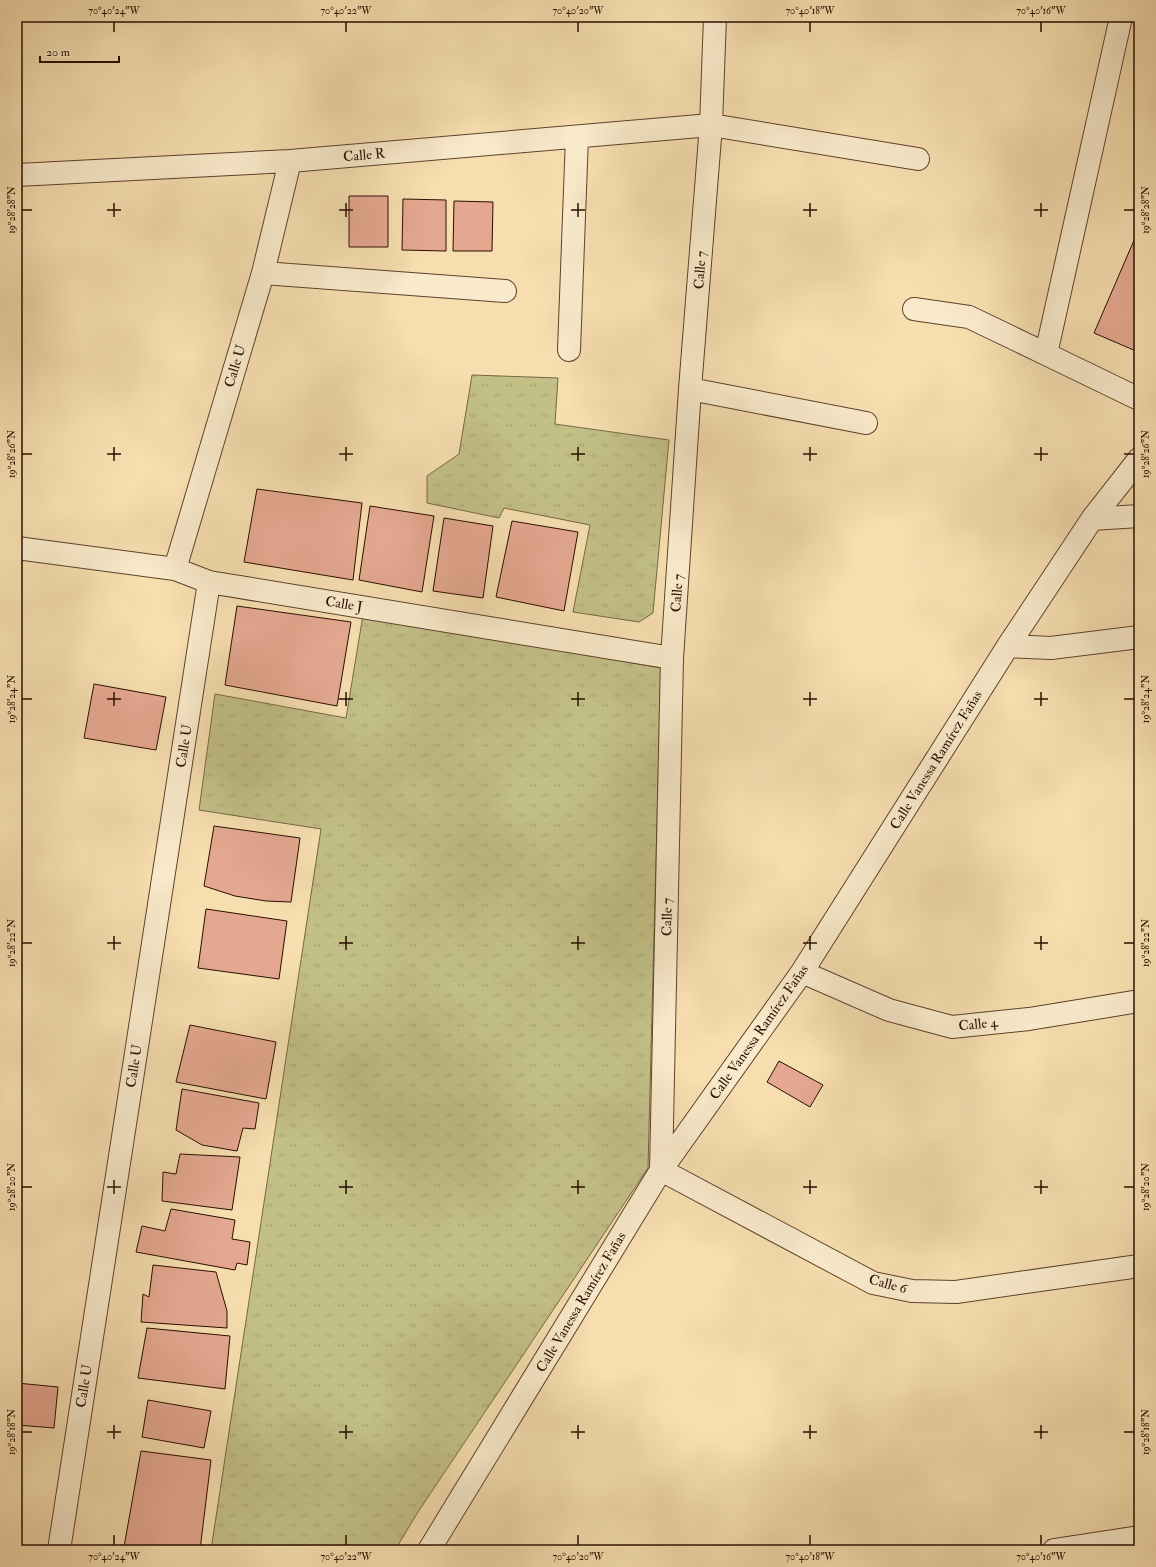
<svg xmlns="http://www.w3.org/2000/svg" width="1156" height="1567" font-family="'IM FELL Double Pica',serif">
<style>
.grass{fill:url(#grass-tufts);stroke:#766744}
.building{fill:#e4a891;stroke:#2a0e00}
.lines{fill:none;stroke-linecap:round;stroke-linejoin:round}
.minor-casing{stroke:#5d422c;stroke-width:24}
.minor{stroke:#f9eacb;stroke-width:22}
.ticks{fill:none;stroke:#2a0e00;stroke-width:1.5}
.labels{text-anchor:middle;dominant-baseline:central;stroke-width:3.5;stroke-linejoin:round;paint-order:stroke}
.street-label{font-size:14px;fill:#2a0e00;stroke:#f9eacb}
.neatline{fill:none;stroke:#2a0e00;stroke-width:1.5}
.ticks-label{font-size:10px;text-anchor:middle;fill:#2a0e00}
</style>
<defs>
<pattern id="grass-tufts" width="24" height="20" patternUnits="userSpaceOnUse"><rect width="24" height="20" fill="#c2c087"/><path d="M3 7l-1-3M5 7V3M7 7l1-3M15 17l-1-3M17 17v-4M19 17l1-3" fill="none" stroke="#a7a473"/></pattern>
</defs>
<rect width="100%" height="100%" fill="#f6deaf"/>
<filter id="stains"><feTurbulence type="fractalNoise" baseFrequency=".005" numOctaves="4"/><feColorMatrix values="0 0 0 0 .2 0 0 0 0 .09 0 0 0 0 .02 0 0 0 .5 -.17"/></filter>
<radialGradient id="worn" r=".72"><stop offset=".6" stop-color="#630" stop-opacity="0"/><stop offset="1" stop-color="#630" stop-opacity=".3"/></radialGradient>
<path class="grass" d="M472,375L558,378L555,424L669,440L653,613L639,622L573,612L590,525L504,508L499,518L427,503V476L459,454Z
M363,615L661,668L648,1168L418,1512L395,1550H211L321,829L199,810L215,694L346,718Z"/>
<path class="building" d="M349,196H388V247H349Z
M403,199L446,200V251L402,250Z
M454,201L493,202L492,251H453Z
M1135,238L1139,239V343L1136,351L1094,333Z
M257,489L362,503L353,580L244,562Z
M370,506L434,516L422,592L359,580Z
M444,518L493,526L483,598L433,591Z
M512,521L578,532L564,611L496,597Z
M237,606L351,622L337,706L225,685Z
M94,684L166,697L156,750L84,738Z
M214,826L300,838L291,902L266,901L235,896L204,886Z
M206,909L287,921L279,979L198,968Z
M190,1025L276,1042L266,1099L176,1082Z
M779,1061L823,1085L810,1107L767,1082Z
M182,1089L259,1103L255,1129L243,1128L237,1151L202,1145L176,1130Z
M180,1154L240,1157L232,1210L162,1201L163,1172L176,1174Z
M171,1209L235,1220L232,1239L250,1242L247,1265L237,1263L235,1270L136,1252L142,1226L165,1231Z
M153,1265L216,1272L227,1311V1328L141,1322L143,1294L149,1297Z
M147,1328L230,1336L225,1389L138,1378Z
M17,1383L58,1387L54,1428L17,1425Z
M148,1400L211,1411L204,1448L142,1437Z
M141,1451L211,1460L200,1550H137L124,1547Z"/>
<g class="lines">
<g class="minor-casing">
<path id="minor" d="M715,17L711,125L690,389L672,658L661,1170L873,1283L912,1291L956,1292L1139,1266
M1121,17L1046,354L1139,399
M17,175L290,161L711,125L918,159
M263,273L505,291
M914,309L969,317L1046,354
M569,350L577,137
M690,389L866,423
M1092,519L1139,516
M17,548L175,569L209,582L672,658
M175,569L263,273L290,161
M1008,646L1051,648L1139,637
M802,972L889,1010L952,1027L1029,1019L1139,1001
M59,1550L209,582
M429,1550L661,1170L802,972L1008,646L1092,519L1139,459
M1054,1550L1139,1537"/>
</g>
<use href="#minor" class="minor"/>
</g>
<path class="ticks" d="M114,22V32M346,22V32M578,22V32M810,22V32M1041,22V32M114,203V217M346,203V217M578,203V217M810,203V217M1041,203V217M22,210H32M107,210H121M339,210H353M571,210H585M803,210H817M1034,210H1048M1124,210H1134M114,447V461M346,447V461M578,447V461M810,447V461M1041,447V461M22,454H32M107,454H121M339,454H353M571,454H585M803,454H817M1034,454H1048M1124,454H1134M114,692V706M346,692V706M578,692V706M810,692V706M1041,692V706M22,699H32M107,699H121M339,699H353M571,699H585M803,699H817M1034,699H1048M1124,699H1134M114,936V950M346,936V950M578,936V950M810,936V950M1041,936V950M22,943H32M107,943H121M339,943H353M571,943H585M803,943H817M1034,943H1048M1124,943H1134M114,1180V1194M346,1180V1194M578,1180V1194M810,1180V1194M1041,1180V1194M22,1187H32M107,1187H121M339,1187H353M571,1187H585M803,1187H817M1034,1187H1048M1124,1187H1134M114,1425V1439M346,1425V1439M578,1425V1439M810,1425V1439M1041,1425V1439M22,1432H32M107,1432H121M339,1432H353M571,1432H585M803,1432H817M1034,1432H1048M1124,1432H1134M114,1535V1545M346,1535V1545M578,1535V1545M810,1535V1545M1041,1535V1545"/>
<g class="labels">
<g class="street-label">
<text transform="translate(364 155) rotate(-5)">Calle R</text>
<text transform="translate(700 270) rotate(-86)">Calle 7</text>
<text transform="translate(235 366) rotate(-73)">Calle U</text>
<text transform="translate(677 593) rotate(-86)">Calle 7</text>
<text transform="translate(344 604) rotate(9)">Calle J</text>
<text transform="translate(184 746) rotate(-81)">Calle U</text>
<text transform="translate(936 760) rotate(-58)">Calle Vanessa Ramírez Fañas</text>
<text transform="translate(667 917) rotate(-89)">Calle 7</text>
<text transform="translate(978 1024) rotate(-6)">Calle 4</text>
<text transform="translate(759 1032) rotate(-55)">Calle Vanessa Ramírez Fañas</text>
<text transform="translate(134 1066) rotate(-81)">Calle U</text>
<text transform="translate(888 1284) rotate(15)">Calle 6</text>
<text transform="translate(581 1302) rotate(-59)">Calle Vanessa Ramírez Fañas</text>
<text transform="translate(84 1386) rotate(-81)">Calle U</text>
</g>
</g>
<rect width="1156" height="1567" fill="none" stroke="#f6deaf" stroke-width="44"/>
<path d="M40 56v6h79v-6" fill="none" stroke="#2a0e00" stroke-width="2"/>
<text x="46" y="56" font-size="12" fill="#2a0e00" stroke="#f9eacb" stroke-width="3" paint-order="stroke">20 m</text>
<rect x="22" y="22" width="1112" height="1523" class="neatline"/>
<g class="ticks-label">
<text x="114" y="14">70°40'24"W</text>
<text x="346" y="14">70°40'22"W</text>
<text x="578" y="14">70°40'20"W</text>
<text x="810" y="14">70°40'18"W</text>
<text x="1041" y="14">70°40'16"W</text>
<text transform="translate(11 210) rotate(-90)" y="4">19°28'28"N</text>
<text transform="translate(1145 210) rotate(-90)" y="4">19°28'28"N</text>
<text transform="translate(11 454) rotate(-90)" y="4">19°28'26"N</text>
<text transform="translate(1145 454) rotate(-90)" y="4">19°28'26"N</text>
<text transform="translate(11 699) rotate(-90)" y="4">19°28'24"N</text>
<text transform="translate(1145 699) rotate(-90)" y="4">19°28'24"N</text>
<text transform="translate(11 943) rotate(-90)" y="4">19°28'22"N</text>
<text transform="translate(1145 943) rotate(-90)" y="4">19°28'22"N</text>
<text transform="translate(11 1187) rotate(-90)" y="4">19°28'20"N</text>
<text transform="translate(1145 1187) rotate(-90)" y="4">19°28'20"N</text>
<text transform="translate(11 1432) rotate(-90)" y="4">19°28'18"N</text>
<text transform="translate(1145 1432) rotate(-90)" y="4">19°28'18"N</text>
<text x="114" y="1560">70°40'24"W</text>
<text x="346" y="1560">70°40'22"W</text>
<text x="578" y="1560">70°40'20"W</text>
<text x="810" y="1560">70°40'18"W</text>
<text x="1041" y="1560">70°40'16"W</text>
</g>
<rect width="100%" height="100%" filter="url(#stains)"/>
<rect width="100%" height="100%" fill="url(#worn)"/>
</svg>
